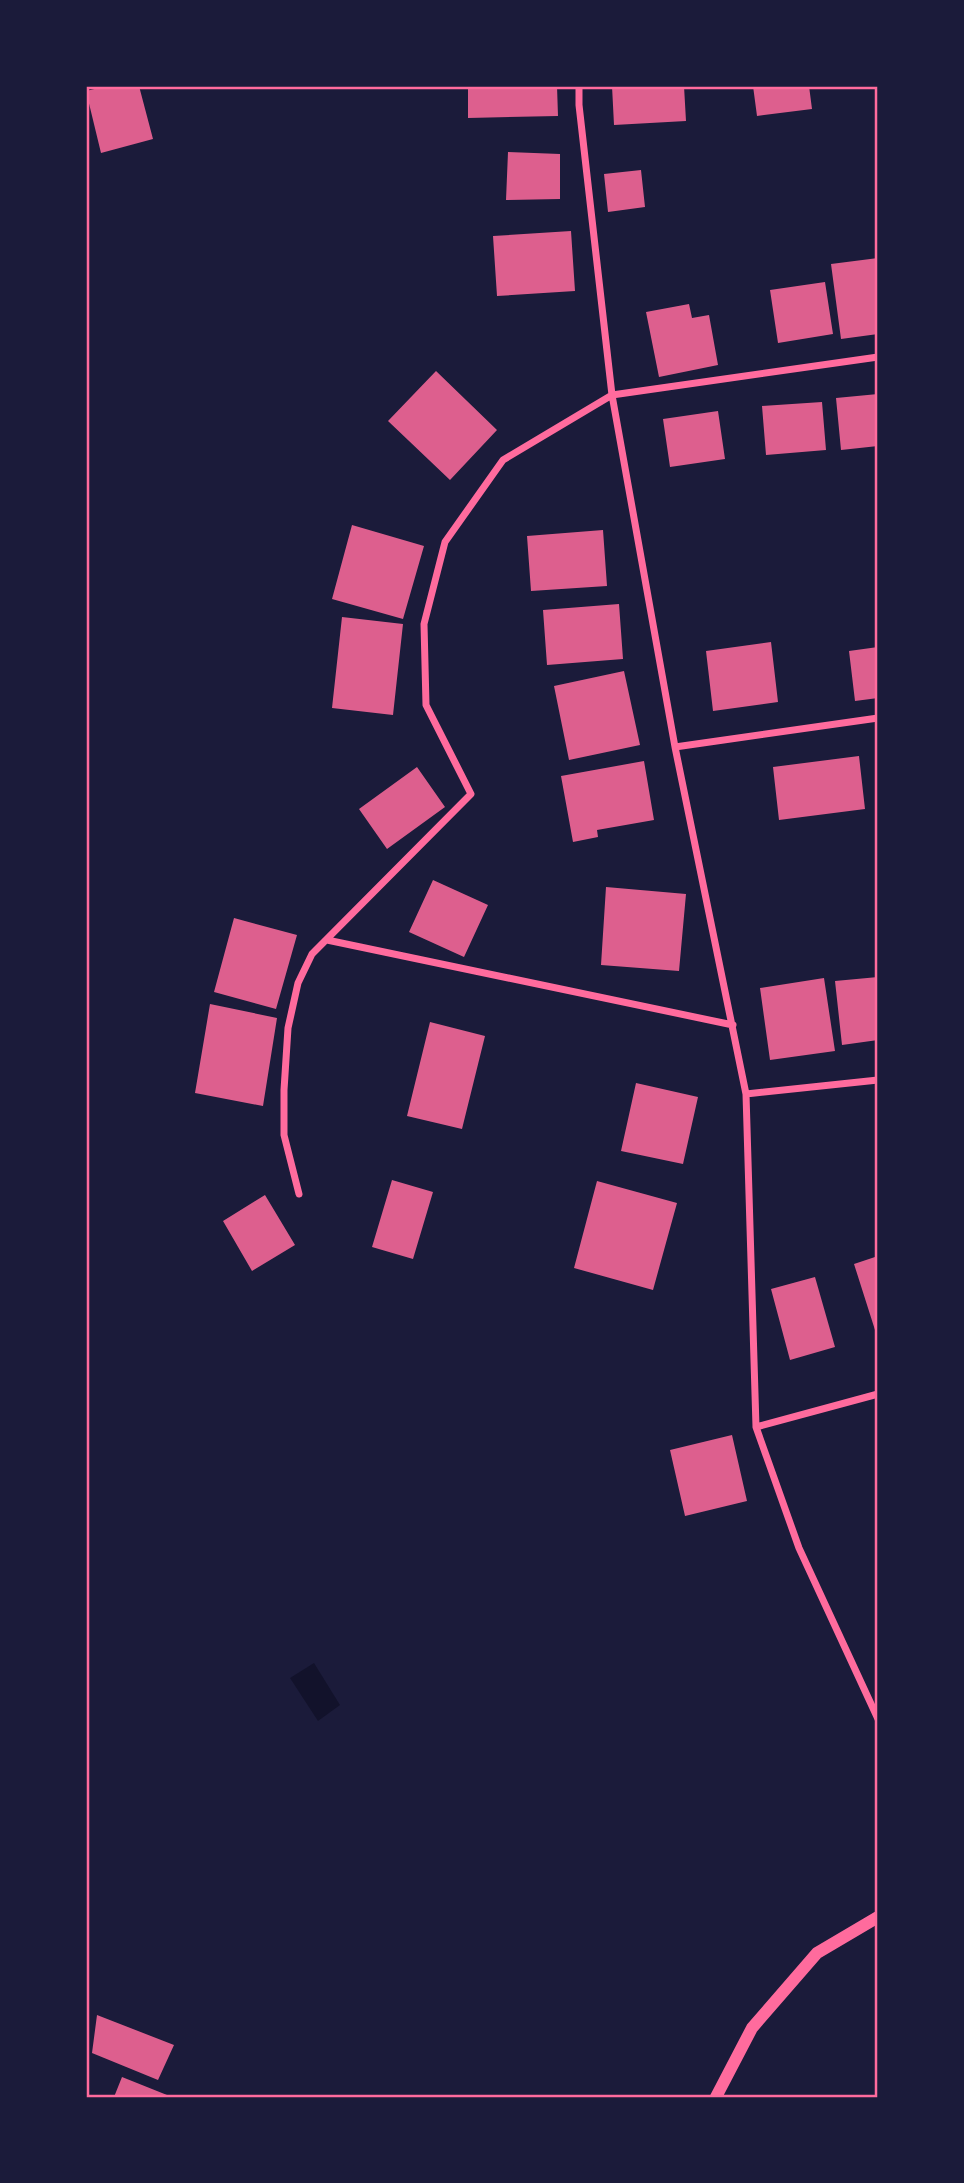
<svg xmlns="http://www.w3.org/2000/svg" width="964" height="2183" font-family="Commissioner,sans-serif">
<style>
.water{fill:#12122b}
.building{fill:#dd5f8e}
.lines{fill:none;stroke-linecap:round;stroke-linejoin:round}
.minor{stroke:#ff6b9d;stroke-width:7}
.tertiary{stroke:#ff6b9d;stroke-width:12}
.neatline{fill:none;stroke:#ff6b9d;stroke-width:2.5}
</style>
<rect width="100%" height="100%" fill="#1b1b3a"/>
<path class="water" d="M314,1663L340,1705L318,1721L290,1678Z"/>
<path class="building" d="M107,86H139L153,139L101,153L86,91Z
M468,86H557L558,116L468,118Z
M612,86H684L686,121L614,125Z
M753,86H809L812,109L757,116Z
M508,152L560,154V199L506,200Z
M641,170L645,207L608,212L604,174Z
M571,231L575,291L497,296L493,236Z
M878,258V334L841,339L831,264Z
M825,282L833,334L778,343L770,290Z
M689,304L692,318L709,315L718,365L659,377L646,312Z
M436,371L497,430L450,480L388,421Z
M878,394V446L841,450L836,398Z
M822,402L826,450L766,455L762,406Z
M718,411L725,459L670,467L663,419Z
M352,525L424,546L403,619L332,599Z
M603,530L607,586L531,591L527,536Z
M619,604L623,659L547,665L543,610Z
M342,617L403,624L393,715L332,708Z
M771,642L778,702L713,711L706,651Z
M878,647V698L855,701L849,651Z
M624,671L640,745L569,760L554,686Z
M859,756L865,809L779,820L773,767Z
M644,761L654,820L597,830L598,837L573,842L561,776Z
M417,767L445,807L387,849L359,809Z
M433,880L488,905L464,957L409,932Z
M606,887L686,894L679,971L601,965Z
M234,918L297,935L276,1009L214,992Z
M878,977V1040L842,1045L835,981Z
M824,978L835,1051L770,1060L760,988Z
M210,1004L277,1018L263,1106L195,1093Z
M430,1022L485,1036L462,1129L407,1116Z
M636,1083L698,1097L683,1164L621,1151Z
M392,1180L433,1192L413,1259L372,1247Z
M597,1181L677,1203L653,1290L574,1268Z
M265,1195L295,1245L252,1271L223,1221Z
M878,1256V1329L875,1330L854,1264Z
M815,1277L835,1347L790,1360L771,1289Z
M732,1435L747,1501L685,1516L670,1450Z
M97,2015L174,2045L158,2080L92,2053Z
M122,2077L172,2097H114Z"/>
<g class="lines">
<path class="minor" d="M579,86V105L612,395L675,747L746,1094L756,1427L799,1548L878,1719
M675,747L878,718
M327,940L733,1025
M746,1094L878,1080
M299,1194L284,1135V1090L288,1028L298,983L312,954L471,794L426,705L424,624L445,542L503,460L612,395L878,357
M756,1427L878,1394"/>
<path class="tertiary" d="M716,2097L752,2028L817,1953L878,1917"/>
</g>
<rect width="964" height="2183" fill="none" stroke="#1b1b3a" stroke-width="175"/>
<rect x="88" y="88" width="788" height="2008" class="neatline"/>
</svg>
